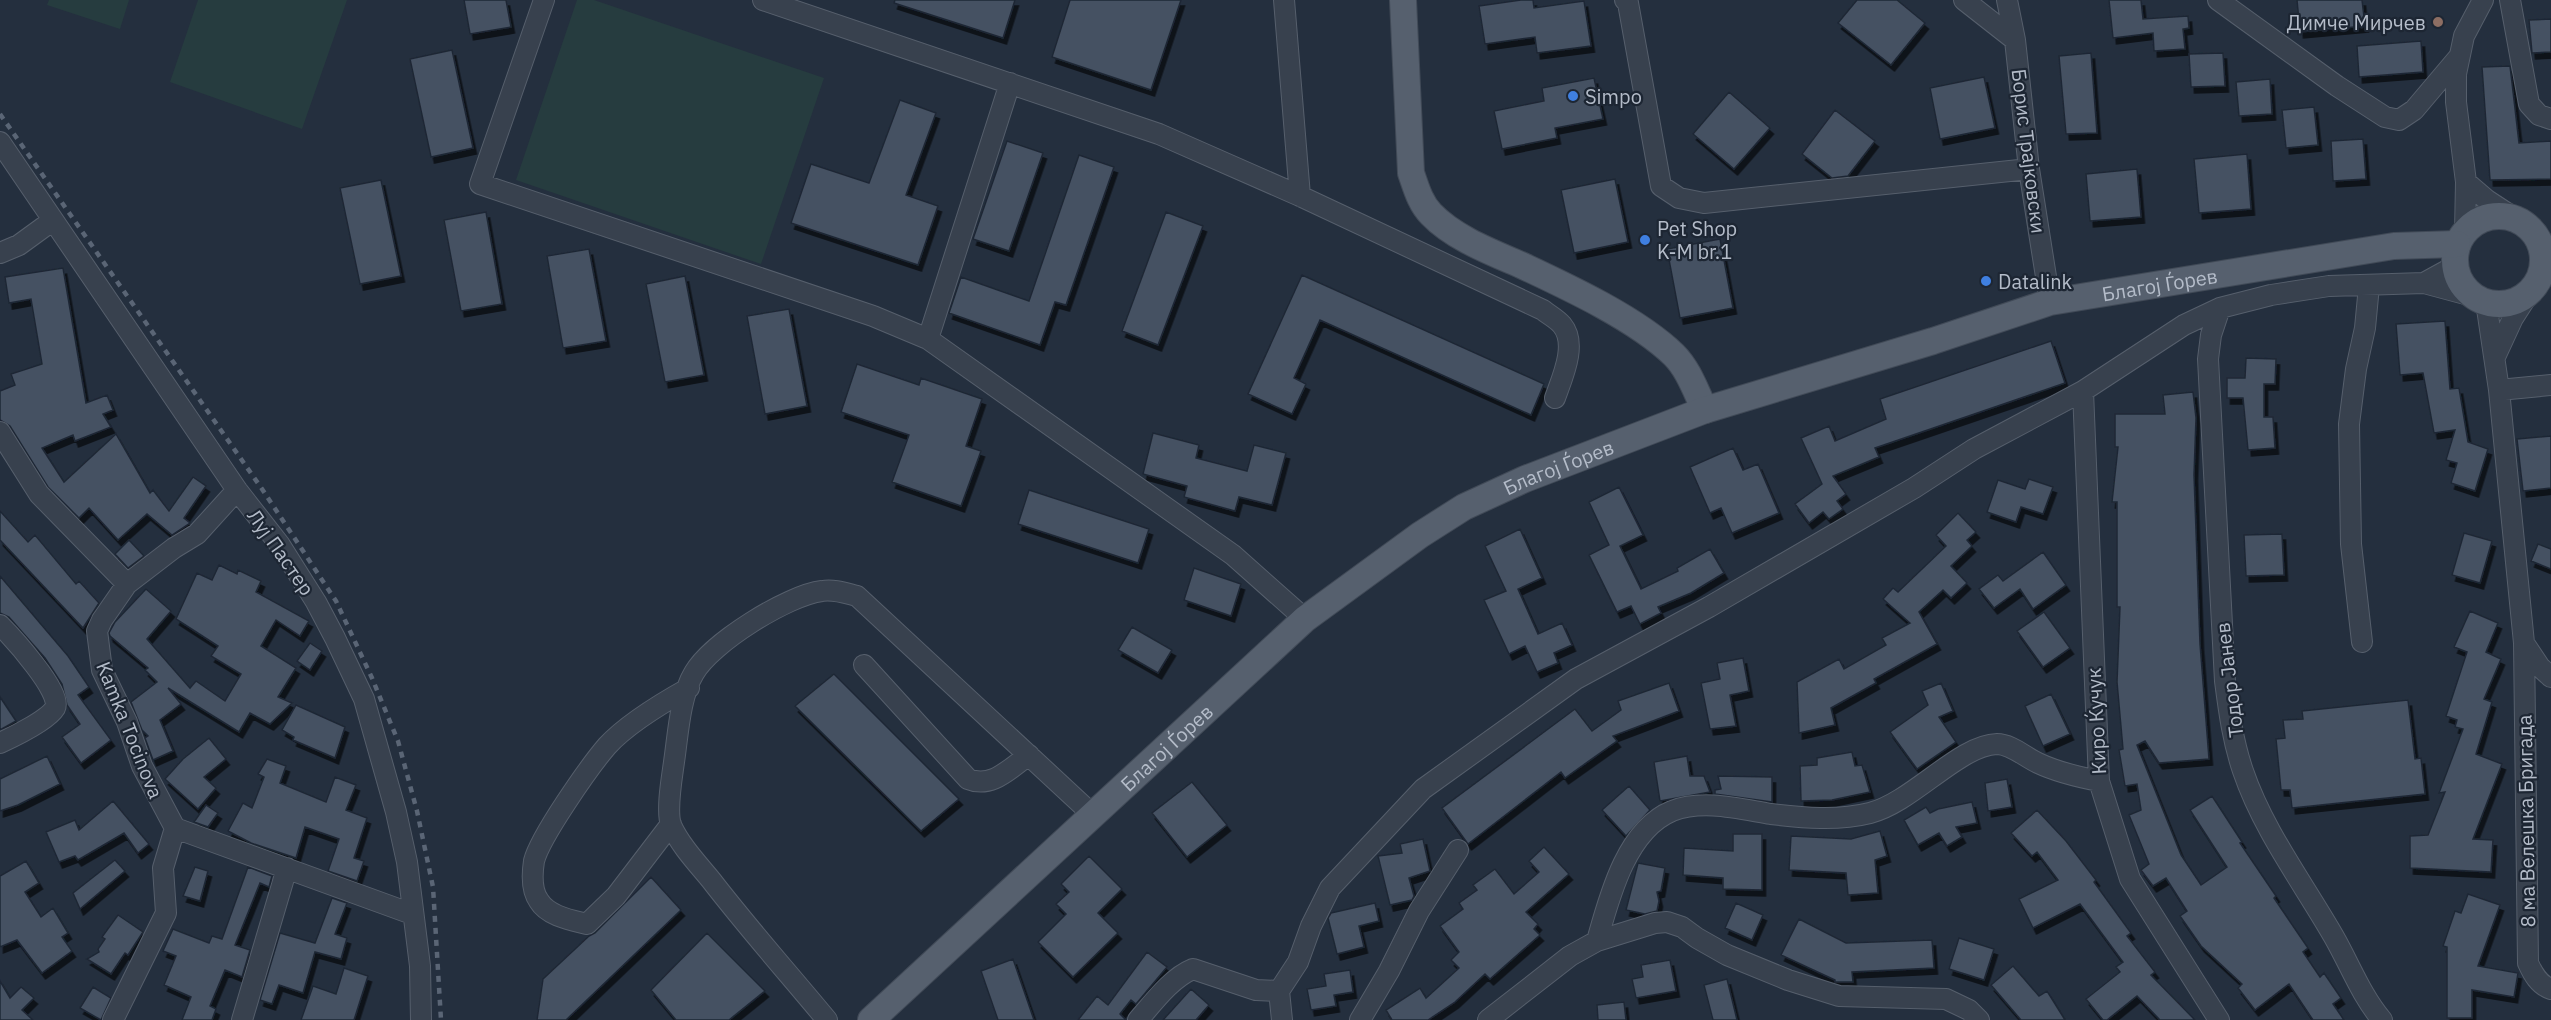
<svg xmlns="http://www.w3.org/2000/svg" width="2551" height="1020" font-family="'IBM Plex Sans',sans-serif">
<style>
.garden{fill:#263c3f}
.building{fill:#455162;stroke:#1f2835;stroke-width:1.5;filter:url(#shadow)}
.lines{fill:none;stroke-linecap:round;stroke-linejoin:round}
.minor-casing{stroke:#565f6c;stroke-width:22}
.major-casing{stroke:#414a57;stroke-width:28}
.minor{stroke:#38414e;stroke-width:20}
.major{stroke:#56606e;stroke-width:26}
.rail{stroke:#5a6575;stroke-width:4.5;stroke-dasharray:6 6;stroke-linecap:butt}
.education-dot{fill:#8d6e63;stroke:#1d2633;stroke-width:2}
.shop-dot{fill:#3f7fe0;stroke:#1d2633;stroke-width:2}
.labels{text-anchor:middle;dominant-baseline:central;stroke-width:4.5;stroke-linejoin:round;paint-order:stroke}
.poi-label{font-size:20px;fill:#b4bcc9;stroke:#1d2633;text-anchor:start}
.street-label{font-size:20px;fill:#b4bcc9;stroke:#1d2633}
</style>
<defs>
<filter id="shadow"><feDropShadow dx="3.5" dy="6" stdDeviation="0" flood-color="#0009"/></filter>
</defs>
<rect width="100%" height="100%" fill="#242f3e"/>
<path class="garden" d="M49,0H129L120,29L47,5Z
M198,0H347L302,129L170,82Z
M577,0H594L824,78L761,264L516,180Z"/>
<path class="building" d="M464,0H506L511,27L470,34Z
M895,0H1015L1003,38L894,3Z
M1070,0H1181L1151,90L1052,57Z
M1521,0H1533L1534,8L1584,1L1591,46L1537,53L1535,37L1485,44L1479,6Z
M1857,0H1897L1925,23L1891,65L1838,23Z
M2109,0H2141L2143,19L2188,16L2189,28L2183,29L2185,49L2154,51L2153,33L2113,38Z
M2297,0H2362L2365,26L2300,32Z
M2551,19V52L2532,53L2529,20Z
M2421,41L2423,72L2359,77L2357,46Z
M452,50L473,148L431,157L410,59Z
M2091,53L2097,133L2066,134L2059,56Z
M2223,53L2225,86L2191,87L2189,54Z
M2510,66L2519,143L2551,141V179L2490,180L2482,67Z
M1984,77L1995,128L1940,139L1930,88Z
M1594,78L1603,119L1555,128L1557,138L1502,149L1494,111L1544,101L1542,88Z
M2270,79L2272,114L2239,116L2236,82Z
M1729,92L1770,128L1734,169L1693,134Z
M900,100L936,113L906,195L938,206L918,265L791,223L811,164L869,183Z
M2314,107L2318,145L2286,148L2282,110Z
M1835,110L1875,141L1848,176L1832,178L1802,154Z
M2363,139L2366,179L2333,181L2331,141Z
M1007,141L1043,153L1009,251L973,239Z
M2247,154L2251,209L2199,213L2194,159Z
M1079,155L1114,167L1066,305L1055,302L1040,345L949,313L961,277L1029,301Z
M2137,169L2141,217L2090,221L2086,174Z
M1615,179L1628,242L1574,253L1561,190Z
M381,180L401,276L360,284L340,188Z
M486,212L502,304L461,311L444,220Z
M1166,212L1203,226L1158,345L1122,331Z
M1720,239L1733,308L1680,318L1667,249Z
M589,249L606,341L563,348L547,256Z
M63,268L86,403L107,395L113,410L103,414L111,427L75,441L73,435L42,448L64,482L116,434L150,493L153,490L169,511L193,477L206,486L184,518L190,523L172,535L147,514L118,540L89,508L79,518L48,487L10,426L0,420V391L15,385L11,374L42,364L31,299L9,303L5,277Z
M1302,275L1544,384L1531,415L1320,320L1294,378L1306,384L1292,414L1248,394Z
M685,276L704,375L665,382L646,284Z
M789,309L807,406L765,414L747,316Z
M2445,321L2450,389L2459,388L2468,442L2488,449L2475,491L2451,483L2457,463L2446,460L2455,430L2434,433L2423,373L2400,375L2396,324Z
M2051,341L2065,383L1875,448L1879,457L1833,476L1846,494L1837,501L1843,509L1829,519L1823,512L1809,523L1795,504L1822,484L1801,438L1829,426L1835,441L1886,419L1880,399Z
M2246,358L2276,359L2275,384H2264V417H2273L2275,448L2248,450L2243,398H2227V378H2245Z
M857,364L919,385L921,378L982,399L966,446L981,451L961,506L892,482L909,435L841,412Z
M2193,392L2196,418L2194,475L2200,644L2209,759L2159,763L2145,741L2137,745L2181,855L2201,885L2227,867L2190,810L2212,796L2242,842L2240,843L2276,896L2274,898L2308,948L2303,952L2320,977L2324,973L2341,998L2333,1004L2344,1020H2313L2289,984L2255,1010L2238,988L2242,984L2201,946L2180,916L2187,911L2166,878L2153,886L2141,870L2149,864L2129,815L2141,810L2137,784L2125,786L2119,750L2123,749L2117,682L2120,607H2117V502H2112L2118,447H2115V414H2165L2163,395Z
M1153,433L1199,445L1196,458L1247,471L1254,445L1286,453L1272,505L1239,497L1235,511L1184,497L1187,486L1143,474Z
M2551,436V488L2523,491L2517,439Z
M1733,448L1743,470L1758,464L1779,513L1732,533L1721,508L1710,513L1690,467Z
M2029,479L2053,487L2043,514L2021,507L2016,522L1987,512L1998,480L2025,489Z
M1619,487L1643,535L1620,546L1641,589L1678,571L1677,568L1710,549L1724,573L1691,593L1658,607L1661,613L1640,624L1631,606L1617,612L1589,555L1609,545L1589,502Z
M1029,490L1149,529L1138,563L1018,524Z
M0,511L28,542L35,535L76,584L79,581L99,603L83,628L0,540Z
M1958,513L1976,532L1967,540L1972,546L1951,566L1967,583L1951,598L1943,590L1919,612L1937,644L1874,679L1876,683L1831,708L1835,725L1799,733L1797,682L1839,659L1844,669L1886,645L1882,638L1910,623L1883,599L1893,588L1898,592L1946,546L1936,535Z
M1520,529L1542,578L1518,589L1538,634L1562,623L1572,645L1554,653L1558,663L1537,672L1525,646L1509,654L1484,600L1506,591L1485,546Z
M2464,533L2492,541L2480,583L2452,575Z
M2282,534L2284,575L2246,576L2244,535Z
M129,540L144,556L128,568L115,554Z
M2538,544L2551,549V569L2531,561Z
M2043,552L2066,585L2033,609L2020,589L1994,608L1979,589L1998,575L2003,581Z
M219,565L237,574L238,570L261,581L256,592L309,621L300,636L276,620L261,646L296,668L278,697L292,703L270,724L250,713L239,732L168,688L181,704L160,720L173,751L153,760L145,738L148,736L142,730L131,702L157,682L145,670L148,668L110,636L109,633L115,622L146,589L171,611L147,639L190,688L196,681L225,701L241,674L211,656L218,646L176,619L197,573L212,580Z
M1194,568L1241,584L1231,616L1184,600Z
M0,576L68,656L89,687L78,695L111,740L81,763L62,737L80,724L67,705L62,684L45,658L9,617L0,613Z
M2470,611L2498,623L2486,652L2501,659L2484,699L2492,702L2476,754L2502,764L2473,839L2493,840L2491,872L2410,868V836L2428,835L2445,792L2439,793L2463,729L2455,727L2457,720L2446,716L2467,652L2454,647Z
M2044,612L2070,648L2043,667L2017,631Z
M1132,627L1172,650L1158,673L1118,650Z
M310,643L322,651L310,670L297,661Z
M1743,658L1749,691L1730,695L1736,726L1710,729L1701,683L1720,679L1717,663Z
M834,674L959,799L921,831L795,706Z
M1669,683L1679,711L1613,736L1617,741L1565,778L1561,772L1468,844L1442,808L1575,709L1592,731L1621,710L1618,701Z
M1941,683L1953,711L1939,717L1956,742L1917,769L1890,732L1928,705L1922,691Z
M2051,694L2070,734L2043,746L2025,706Z
M0,697L16,721L0,730Z
M2408,700L2415,759L2421,758L2425,794L2292,808L2290,790H2281L2276,739L2285,738L2283,720L2303,719L2302,711Z
M296,705L345,727L335,758L293,740L294,737L282,730Z
M209,738L226,759L204,777L216,788L198,809L165,779L183,759Z
M1852,752L1855,766L1862,765L1870,792L1832,800L1801,801L1800,766L1817,765V758Z
M47,756L60,784L18,805L0,811V779Z
M1687,756L1690,776H1704L1710,792L1660,801L1654,762Z
M267,759L286,766L280,783L326,802L335,777L356,785L346,810L367,818L354,858L364,861L357,881L328,871L339,839L305,827L296,858L251,843L228,831L243,803L252,808L264,777L258,774Z
M1718,776L1772,777V802L1715,794V790L1721,789Z
M2007,779L2012,807L1988,811L1985,783Z
M1192,782L1227,825L1187,857L1152,813Z
M1629,786L1650,810L1626,836L1602,810Z
M113,801L149,844L138,853L124,833L78,860L75,856L59,862L46,832L75,820L79,830Z
M1972,802L1977,823L1956,827L1962,837L1947,846L1939,833L1918,845L1904,820L1926,807L1930,813L1938,809Z
M206,805L218,813L208,827L194,822Z
M2037,810L2066,841L2096,880L2094,882L2131,933L2127,936L2155,972L2151,975L2195,1020H2160L2137,996L2107,1020H2103L2086,999L2120,972L2116,967L2123,962L2080,904L2033,928L2019,899L2058,880L2037,852L2032,856L2011,833Z
M1880,831L1887,856L1875,860L1878,893L1848,895L1846,873L1789,870L1791,836L1851,839Z
M1733,834H1762V890L1723,889V878L1683,875L1684,848L1733,851Z
M1423,839L1430,871L1409,878L1414,896L1412,900L1390,905L1378,856L1402,853L1400,844Z
M1544,847L1569,874L1526,912L1538,924L1534,929L1540,935L1490,979L1485,974L1455,1002L1428,1020H1392L1386,1010L1420,988L1426,998L1459,968L1451,960L1459,952L1440,926L1463,909L1459,903L1477,890L1473,885L1495,869L1514,894L1539,872L1529,861Z
M1089,856L1122,889L1098,913L1118,933L1073,977L1038,942L1066,914L1056,904L1069,892L1061,884Z
M115,860L125,871L80,909L73,893Z
M26,861L39,883L25,892L41,917L53,908L68,933L62,937L72,951L42,973L17,940L0,947V876Z
M1638,863L1665,868L1661,891L1657,892L1659,901L1657,911L1645,914L1626,910Z
M195,867L208,871L200,901L183,896Z
M248,867L272,876L269,887L260,883L235,945L250,950L242,977L225,970L210,1006L216,1009L212,1020H182L191,997L164,985L176,956L163,951L173,929L209,943L212,936L222,939Z
M651,877L681,910L566,1020H537L543,979L589,936L595,933Z
M2468,894L2500,905L2478,966L2518,973L2514,997L2472,990V1018H2447V947L2443,946L2455,911L2461,913Z
M332,898L347,903L335,934L347,938L341,959L315,952L303,993L279,985L272,1004L260,1000L280,933L315,943Z
M1375,903L1379,921L1359,926L1364,947L1337,954L1328,918L1331,913Z
M1736,903L1763,915L1752,940L1725,928Z
M118,915L143,932L128,955L125,953L111,974L87,959L99,952L98,949L105,939L102,937Z
M1799,919L1846,943L1932,940L1934,968L1852,972L1853,982H1835V980L1781,955Z
M707,933L765,991L729,1020H676L651,990Z
M1959,938L1994,949L1984,980L1949,969Z
M1147,952L1167,967L1136,1004L1131,1000L1120,1014L1126,1020H1078L1097,996L1108,1005Z
M1013,959L1034,1020H998L981,971Z
M1670,960L1676,991L1636,998L1632,979L1643,977L1641,965Z
M2013,966L2039,996L2047,991L2065,1020H2021L1991,985Z
M344,968L368,976L354,1020H301L313,986L336,994Z
M1350,970L1353,992L1334,995L1336,1006L1311,1010L1307,989L1326,986L1324,974Z
M1727,979L1737,1020H1713L1704,985Z
M0,981L10,998L21,987L34,998L22,1010L33,1020H0Z
M93,987L111,998L101,1020L80,1008Z
M1191,989L1209,1005L1196,1020H1163Z
M1624,1002L1626,1020H1598L1597,1005Z"/>
<g class="lines">
<g class="minor-casing">
<path id="minor" d="M544,0L480,184L873,316L928,339L1233,555L1305,619
M763,0L1159,134L1300,196L1543,310C1549,315 1557,319 1562,325C1578,344 1562,378 1555,398
M1284,0L1300,196
M1625,0L1628,3L1661,186L1679,198L1704,203L2029,169
M1964,0L2015,40
M2007,0L2015,40L2029,169L2050,302
M2218,0L2337,86L2385,117L2399,120L2414,110L2458,58
M2510,0L2529,104L2539,115L2551,119
M0,142L237,490L280,545L316,602L335,638L364,699L396,812L407,862L420,966L421,1020
M2466,182L2487,200L2516,219
M2465,231L2466,182L2456,102V74L2464,36L2483,0
M0,253L19,245L52,221
M2424,283L2455,266
M2486,302L2499,390L2524,643L2528,963C2533,974 2539,985 2551,989
M2220,308L2211,335L2208,359L2225,681C2229,712 2233,742 2243,771C2263,830 2303,883 2334,937C2350,965 2361,995 2382,1020
M928,339L1010,83
M2495,357L2513,318L2531,290
M2499,390L2551,385
M2083,391L2099,781L2130,879L2219,1020
M0,432L39,494L127,584L102,620L97,631L102,670L127,722L142,766L175,828
M127,584L174,548L197,534L237,490
M0,625C12,637 63,693 55,708C48,720 13,737 0,743
M2362,642L2351,544L2349,424L2356,369L2365,328L2369,286
M2524,643L2540,667L2551,677
M864,665L968,779C992,789 1010,768 1029,755
M671,824L616,896L587,924C571,920 548,916 539,901C531,890 532,874 534,861C540,837 589,767 607,746C628,723 662,703 689,688
M175,828L412,914
M1597,941C1609,898 1626,830 1672,811C1703,799 1740,809 1771,814C1804,818 1838,821 1870,813C1913,802 1959,745 1997,744C2011,744 2025,757 2038,763C2057,772 2078,777 2099,781
M113,1020L166,913L163,868L175,828
M242,1020L287,868
M827,1020C788,973 748,928 711,880C697,863 680,845 671,825C666,810 672,777 674,762C678,735 680,696 694,673C711,643 788,595 822,591C834,589 845,593 857,596L1093,815
M1138,1020C1153,1003 1171,978 1193,969L1256,990L1279,991
M1282,1020L1279,991L1298,962L1311,926L1330,888L1423,789L1576,679L1709,607L1914,488L1974,449L2083,391L2184,325L2220,308L2271,295L2329,286L2424,283L2476,297
M1360,1020L1389,971L1419,911L1458,850
M1488,1020L1570,956L1597,941L1655,923L1667,922L1682,927L1697,938L1727,955L1788,980L1839,996L1946,999L1969,1010L1979,1020"/>
</g>
<g class="major-casing">
<g id="major">
<path d="M1403,0L1411,173C1416,187 1420,203 1431,214C1454,238 1491,252 1521,265C1568,287 1637,319 1674,355C1689,370 1696,392 1705,410"/>
<circle cx="2499" cy="260" r="44"/>
<path id="s1" d="M871,1020L1305,619L1420,535L1464,507L1525,479L1705,410L1933,341L2050,302L2394,246L2457,244"/>
</g>
</g>
<use href="#minor" class="minor"/>
<use href="#major" class="major"/>
<path class="rail" d="M0,114L262,489L336,601L372,678L398,741L417,811L433,887L441,1020"/>
</g>
<circle class="education-dot" cx="2438" cy="22" r="6"/>
<g class="shop-dot">
<circle cx="1573" cy="96" r="6"/>
<circle cx="1645" cy="240" r="6"/>
<circle cx="1986" cy="281" r="6"/>
</g>
<g class="labels">
<g class="poi-label">
<text x="2426" y="22" text-anchor="end">Димче Мирчев</text>
<text x="1585" y="96">Simpo</text>
<text x="1657" y="228">Pet Shop<tspan x="1657" dy="23">K-M br.1</tspan></text>
<text x="1998" y="281">Datalink</text>
</g>
<g class="street-label">
<text transform="translate(2029 151) rotate(83)">Борис Трајковски</text>
<text stroke="none"><textPath href="#s1" startOffset="1518">Благој Ѓорев</textPath></text>
<text stroke="none"><textPath href="#s1" startOffset="888">Благој Ѓорев</textPath></text>
<text transform="translate(281 552) rotate(55)">Луј Пастер</text>
<text transform="translate(2229 680) rotate(-97)">Тодор Јанев</text>
<text transform="translate(2096 721) rotate(-93)">Киро Ќучук</text>
<text transform="translate(130 730) rotate(68)">Kamka Tocinova</text>
<text stroke="none"><textPath href="#s1" startOffset="402">Благој Ѓорев</textPath></text>
<text transform="translate(2526 821) rotate(-91)">8 ма Велешка Бригада</text>
</g>
</g>
</svg>
